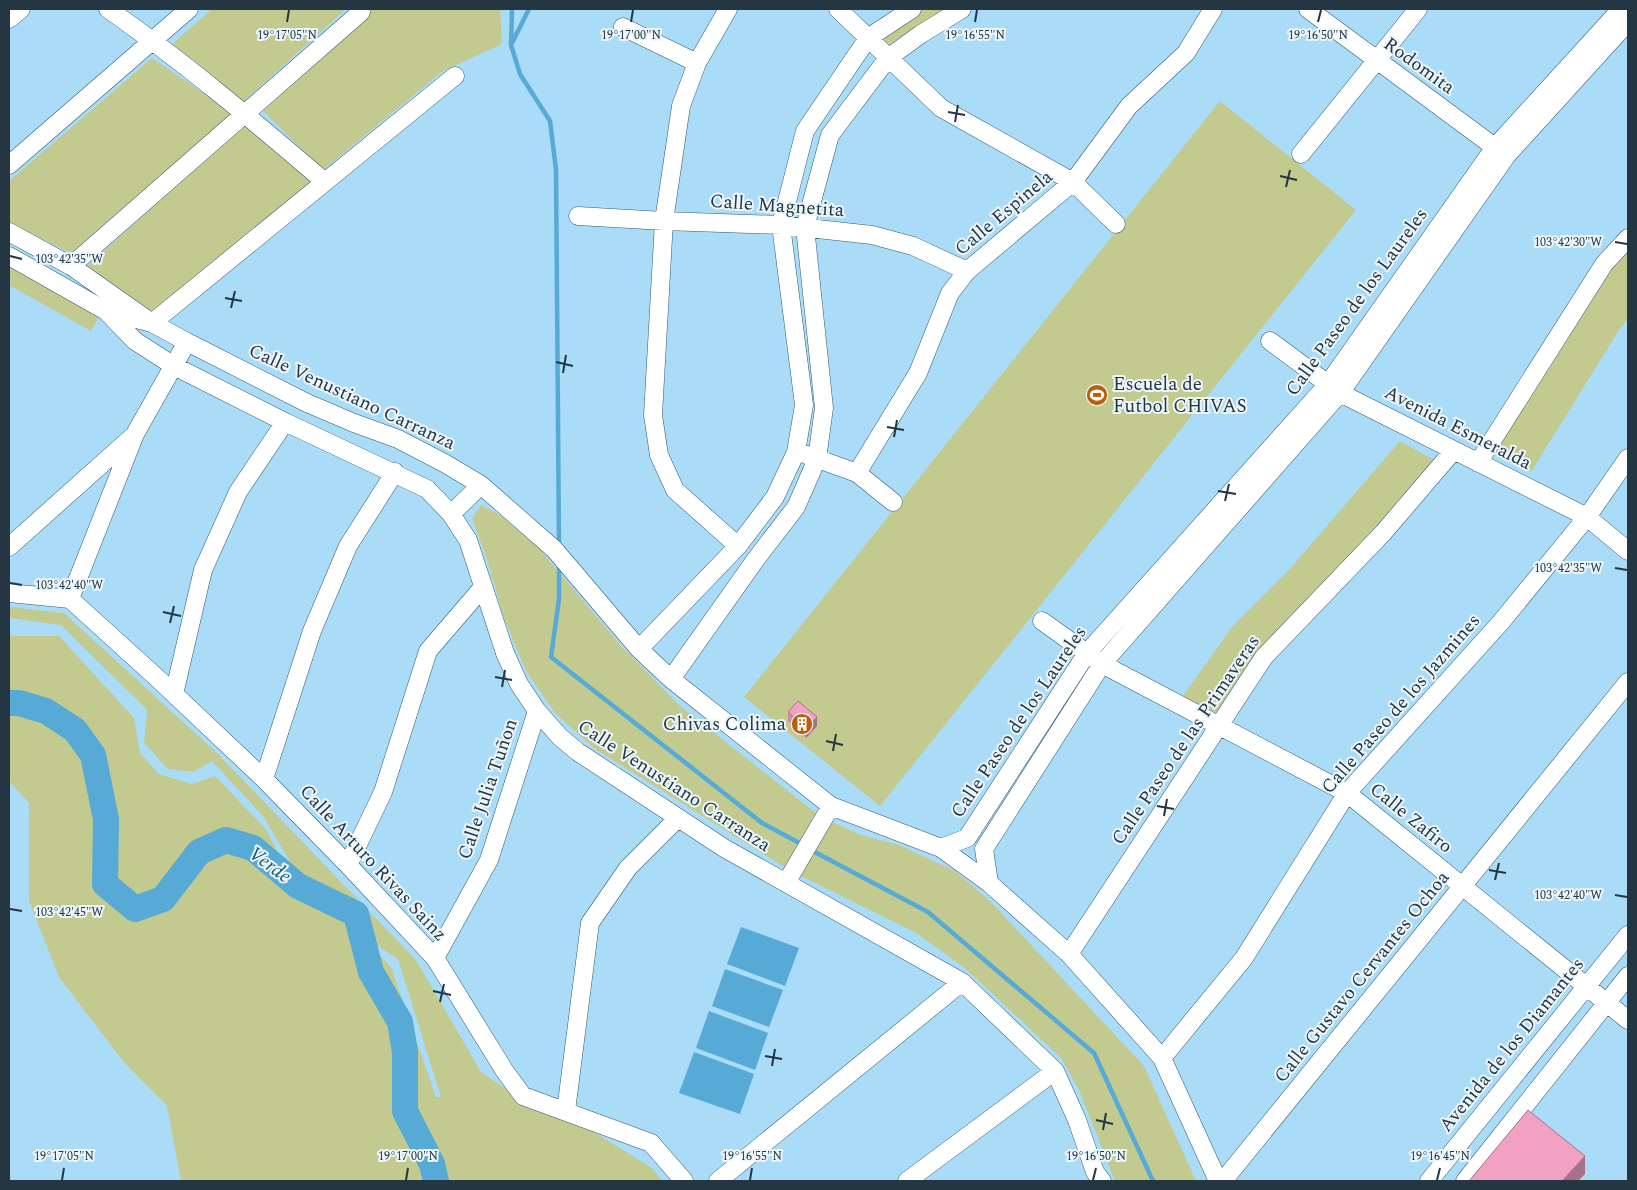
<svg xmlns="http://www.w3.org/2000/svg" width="1637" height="1190" font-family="Spectral,serif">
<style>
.green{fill:#c3ca90}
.water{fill:#57aad6}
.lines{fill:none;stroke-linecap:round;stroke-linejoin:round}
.stream{stroke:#57aad6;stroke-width:4.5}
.river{stroke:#57aad6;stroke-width:26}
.minor-casing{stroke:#2d5b73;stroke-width:19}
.minor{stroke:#fff;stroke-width:18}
.wall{fill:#cf8aa6}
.shaded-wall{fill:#a97187}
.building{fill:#f1a1c1;stroke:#a97187}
.ticks{fill:none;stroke:#233641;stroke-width:2}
.labels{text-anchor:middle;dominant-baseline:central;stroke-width:4;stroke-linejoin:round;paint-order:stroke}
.street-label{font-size:19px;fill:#233641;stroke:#ecf6fb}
.poi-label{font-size:19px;fill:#233641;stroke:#ecf6fb;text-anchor:start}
.water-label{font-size:20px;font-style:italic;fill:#1c5c7a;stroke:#ecf6fb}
.ticks-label{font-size:12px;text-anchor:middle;fill:#233641;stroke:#ecf6fb;stroke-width:4;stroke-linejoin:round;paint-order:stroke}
</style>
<rect width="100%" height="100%" fill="#aadbf7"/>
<path class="green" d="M212,9H346L243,102L171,45Z
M370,9H500L502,44L443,71L323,170L263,111Z
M922,9H947L888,45L881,35Z
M152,58L233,113L71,253L9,223V181Z
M1220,101L1356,210L880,806L744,697Z
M245,124L315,180L152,313L86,267Z
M1628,247V319L1619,330L1531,472L1491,451L1611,264Z
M9,264L100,315L91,331L9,285Z
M1400,441L1439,463L1218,716L1183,696L1232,627L1289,570Z
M481,505L502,516L537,546L622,647L680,706L821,817L861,835L899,845L955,871L991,902L1144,1066L1196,1181H1115L1079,1090L1061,1058L966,969L918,934L791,871L595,749L555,713L526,671L504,618L487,559L472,518Z
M9,607L64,613L219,755L416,960L481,1072L528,1104L589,1129L652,1168L662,1181H181L167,1106L123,1061L59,977L29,901V803L9,781V636H59L134,718L140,753L159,774L192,784L215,776L265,828L303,898L348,923L391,967L436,1097H441L398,959L373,943L361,912L300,879L263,816L212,761L193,772L168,769L144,743L147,710L61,625L9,618Z"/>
<path class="water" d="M741,927L799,948L785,986L727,964Z
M725,969L783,990L769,1027L712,1006Z
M709,1011L768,1033L755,1070L696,1048Z
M694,1052L754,1074L740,1114L679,1093Z"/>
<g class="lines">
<path class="stream" d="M512,9L511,45L520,74L550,121L556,170L559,547
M512,43L529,9
M559,564V599L551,657L762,823L805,846
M811,850L928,912L1094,1053L1153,1181"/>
<path class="river" d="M9,703H19L46,711L75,730L93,755L106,819L105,884L135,909L163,899L199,852L226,840L253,848L298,886L356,914L371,972L400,1022L405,1052V1111L432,1164L436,1181"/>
<g class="minor-casing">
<path id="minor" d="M108,9C184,62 255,122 325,182
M728,9L697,63L681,106L664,221L653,415L659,455L675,490L738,546
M838,9L941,108L1073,182L1116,224
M1308,9L1504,154
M9,19L21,9
M623,27L697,63
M1301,154L1418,9
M9,165L189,9
M578,216L664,221L781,225L872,235L913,246L967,271
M9,232L71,266L152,323L455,76
M9,256L106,311L152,323L187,342L307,403L354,423L398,439L446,464L481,485L554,549L639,649L671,679L831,806L941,848L989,883L1069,954L1162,1058L1218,1181
M71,266L361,12
M106,311L135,341L174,366L285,422L427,489L451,514L468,540L505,653L519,684L537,711L560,737L578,752L724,848L962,982L1055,1071L1077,1120L1095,1172L1102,1181
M1270,341L1340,393L1587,517L1628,551
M807,455L857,473L893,502
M1478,463L1604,264L1628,238
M857,473L918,373L950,293L967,271L1073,182L1129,106L1186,53L1213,9
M451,514L481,485
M9,547L132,437
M9,593L70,599L155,676L264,779L348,865L435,958L504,1070L523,1096L651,1143L684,1181
M70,599L135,434L187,342
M1042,621L1102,664L1347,793L1628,1020
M639,649L738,546L775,497L796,452L804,405L781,225L805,131L868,38L912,9
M671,679L756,559L796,507L817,459L824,408L805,227L830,135L888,58L921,34L962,9
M174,694L203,570L238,492L285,422
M264,779L312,631L348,546L395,472
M941,848L967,838L1087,653L1328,384L1495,147L1621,9
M348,865L383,792L428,651L483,587
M786,883L831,806
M989,883L984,849L1102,664L1340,393L1507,155L1628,22
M1069,954L1264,657L1383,533L1454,450
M435,958L489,860L537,711
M1162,1058L1244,958L1347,793L1501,622L1587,517L1628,458
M566,1111L590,923L628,868L678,818
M718,1181L962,982
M907,1181L1055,1071
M1223,1181L1628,682
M1429,1181L1628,935
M1465,1181L1628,976"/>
</g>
<use href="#minor" class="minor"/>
</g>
<path class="wall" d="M788,712L817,726L806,738L788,721Z"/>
<path class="shaded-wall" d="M817,717V726L806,738V729Z
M1585,1156V1174L1578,1181H1562Z"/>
<path class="building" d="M798,701L817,717L806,729L788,712Z
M1528,1110L1585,1156L1562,1181H1469Z"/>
<path class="ticks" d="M287,22L289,10M631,22L633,10M975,22L977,10M1318,22L1321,10M948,112L965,115M955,122L958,105M1280,176L1297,180M1286,187L1290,170M1615,242L1627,244M10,256L22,259M225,298L242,301M231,308L235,291M556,362L573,366M563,373L566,355M887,427L904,430M894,437L897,420M1218,491L1236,494M1225,501L1229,484M1615,568L1627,570M10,583L22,585M163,612L181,616M170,623L174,606M495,677L512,680M502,687L505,670M826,741L843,745M833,751L836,734M1157,806L1174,809M1164,816L1167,799M1489,870L1506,873M1495,880L1499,863M1615,895L1627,897M10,909L22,911M433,991L451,995M440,1002L444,984M765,1056L782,1059M772,1066L775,1049M1096,1120L1113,1124M1103,1130L1106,1113M62,1180L64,1168M406,1180L408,1168M750,1180L752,1168M1093,1180L1096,1168M1437,1180L1440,1168"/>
<defs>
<g id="stadium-disc" transform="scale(1.125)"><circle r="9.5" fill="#ba5e08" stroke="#ecf6fb"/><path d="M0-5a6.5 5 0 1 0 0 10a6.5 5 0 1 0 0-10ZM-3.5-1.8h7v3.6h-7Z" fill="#fff"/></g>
<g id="building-disc" transform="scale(1.125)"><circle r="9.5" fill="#ba5e08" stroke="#ecf6fb"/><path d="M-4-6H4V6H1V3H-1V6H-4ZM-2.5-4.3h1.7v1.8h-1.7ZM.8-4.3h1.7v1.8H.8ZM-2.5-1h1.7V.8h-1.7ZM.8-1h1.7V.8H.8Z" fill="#fff"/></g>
</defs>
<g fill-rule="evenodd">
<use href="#stadium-disc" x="1097" y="395"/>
<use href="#building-disc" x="802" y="724"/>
</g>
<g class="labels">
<g class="street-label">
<text transform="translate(1419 66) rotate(36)">Rodomita</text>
<text transform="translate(777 206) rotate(4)">Calle Magnetita</text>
<text transform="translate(1004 213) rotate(-40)">Calle Espinela</text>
<text transform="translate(1357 302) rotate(-54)">Calle Paseo de los Laureles</text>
<text transform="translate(352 397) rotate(25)">Calle Venustiano Carranza</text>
<text transform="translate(1458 428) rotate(27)">Avenida Esmeralda</text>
<text transform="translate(1401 704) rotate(-49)">Calle Paseo de los Jazmines</text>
<text transform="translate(1019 722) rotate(-56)">Calle Paseo de los Laureles</text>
<text transform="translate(1186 740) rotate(-56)">Calle Paseo de las Primaveras</text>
<text transform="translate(674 786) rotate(33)">Calle Venustiano Carranza</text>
<text transform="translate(488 789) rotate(-71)">Calle Julia Tuñon</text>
<text transform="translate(1411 818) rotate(39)">Calle Zafiro</text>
<text transform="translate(373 863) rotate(47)">Calle Arturo Rivas Sainz</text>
<text transform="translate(1362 977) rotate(-51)">Calle Gustavo Cervantes Ochoa</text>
<text transform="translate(1512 1045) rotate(-51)">Avenida de los Diamantes</text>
</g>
<g class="poi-label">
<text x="1113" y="384">Escuela de<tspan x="1113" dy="22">Futbol CHIVAS</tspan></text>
<text x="786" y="724" text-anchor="end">Chivas Colima</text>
</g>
<g class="water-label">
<text transform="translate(270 865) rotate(36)">Verde</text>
</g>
</g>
<g class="ticks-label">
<text x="287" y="39">19°17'05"N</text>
<text x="631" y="39">19°17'00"N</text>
<text x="975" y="39">19°16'55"N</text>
<text x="1318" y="39">19°16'50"N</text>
<text x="1568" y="246">103°42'30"W</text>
<text x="69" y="263">103°42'35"W</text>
<text x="1568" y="572">103°42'35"W</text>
<text x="69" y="589">103°42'40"W</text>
<text x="1568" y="899">103°42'40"W</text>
<text x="69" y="916">103°42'45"W</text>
<text x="64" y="1160">19°17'05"N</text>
<text x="408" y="1160">19°17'00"N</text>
<text x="752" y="1160">19°16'55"N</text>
<text x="1096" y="1160">19°16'50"N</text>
<text x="1440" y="1160">19°16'45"N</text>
</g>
<rect width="1637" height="1190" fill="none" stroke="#233641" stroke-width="20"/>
</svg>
